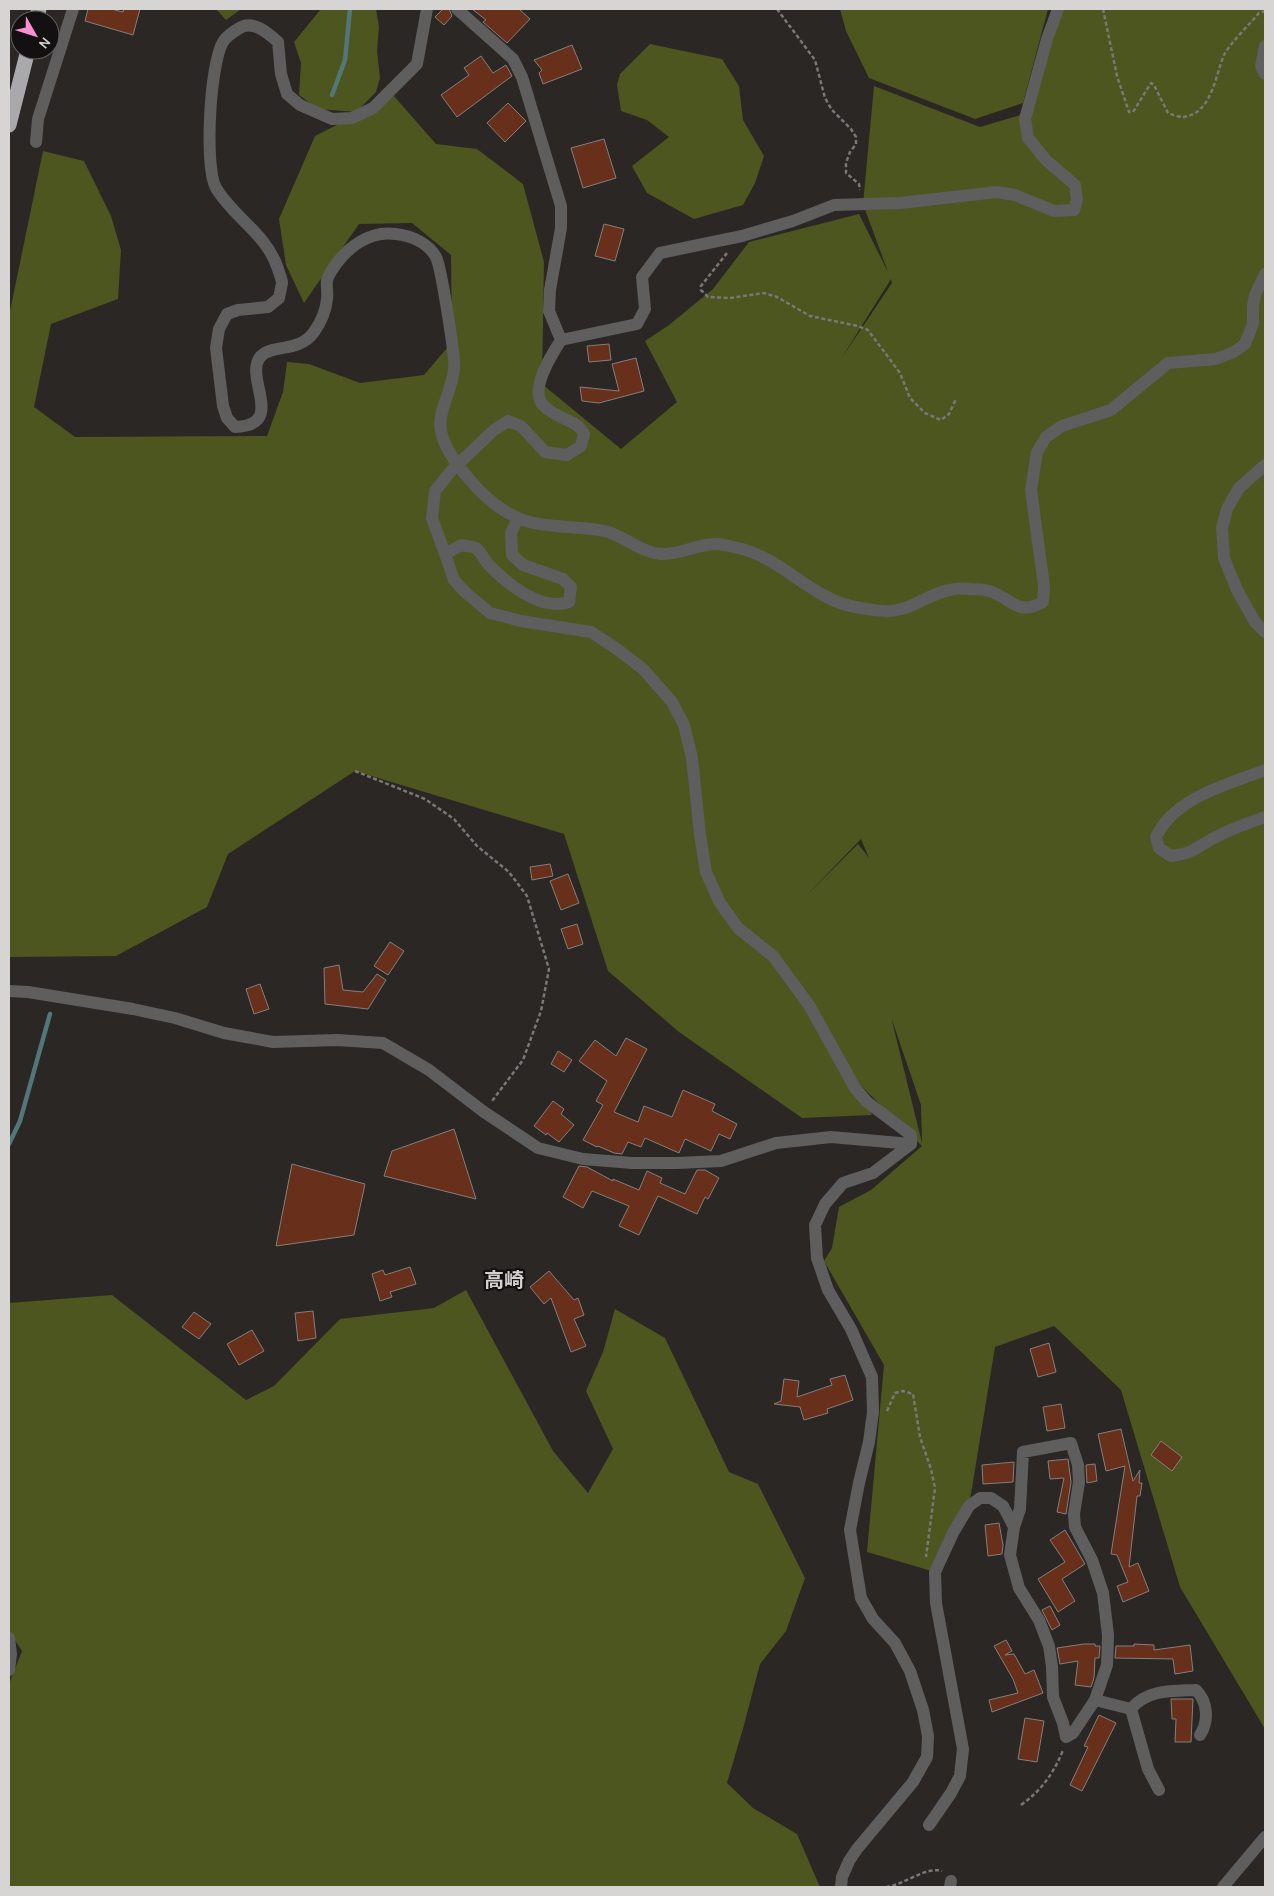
<svg xmlns="http://www.w3.org/2000/svg" width="1274" height="1896" font-family="Karla,'Noto Sans JP',sans-serif">
<style>
.green{fill:#4d561e;fill-rule:evenodd}
.lines{fill:none;stroke-linecap:round;stroke-linejoin:round}
.stream{stroke:#537678;stroke-width:4.5}
.building{fill:#68301a;stroke:#837f7d}
.path{stroke:#7a7776;stroke-width:2.5;stroke-dasharray:4 2.5;stroke-linecap:butt}
.minor{stroke:#5e5e5f;stroke-width:12}
.highway{stroke:#a9a8ac;stroke-width:15}
.labels{text-anchor:middle;dominant-baseline:central;stroke-width:4.5;stroke-linejoin:round;paint-order:stroke}
.quarter-label{font-size:20px;font-weight:bold;fill:#d5d0cf;stroke:#121010}
</style>
<rect width="100%" height="100%" fill="#2a2725"/>
<path class="green" d="M216,9H241L226,20Z
M321,9H376L379,27L377,51L380,78L376,92L356,112L318,109L299,95L301,63L294,42Z
M840,9H1048L1023,103L975,119L869,78L846,31Z
M1056,9H1265V1729L1180,1587L1121,1390L1054,1326L995,1347L969,1506L935,1572L867,1552L884,1365L824,1261L832,1248L839,1207L871,1190L922,1146L851,1076L872,1115L802,1118L679,1032L608,971L564,834L355,771L228,854L207,907L116,956L9,957V316L43,151L84,161L111,216L121,250L118,299L51,324L34,407L75,437L267,436L283,392L287,362L309,364L360,383L424,375L452,342L451,255L412,223L359,224L304,303L286,265L279,219L315,136L394,96L436,144L477,149L523,184L544,262L542,384L621,449L677,402L645,341L669,325L713,289L749,242L859,214L888,272L863,204L874,86L980,127L1031,112ZM891,279L892,283L841,359ZM861,839L869,858L858,844L805,897ZM892,1020L921,1105L922,1143L892,1021Z
M650,44L722,59L739,86L743,120L764,156L755,183L743,205L694,219L647,193L632,166L669,137L647,120L621,111L617,85L620,74Z
M466,1290L553,1451L588,1493L613,1449L586,1391L603,1352L615,1309L665,1338L729,1472L758,1484L805,1578L786,1631L760,1664L744,1725L727,1783L753,1808L797,1834L820,1887H9V1684L22,1651L9,1631V1303L112,1295L246,1400L274,1386L340,1319L434,1308Z"/>
<g class="lines">
<path class="stream" d="M332,95L345,60L350,9
M9,1144L20,1121L50,1014"/>
</g>
<path class="building" d="M88,9H111L123,12L124,9H140L133,35L85,21Z
M443,9H449L452,16L444,25L435,17Z
M472,9H519L530,19L507,43L483,22L486,20Z
M572,45L582,69L543,84L539,73L542,70L534,60Z
M481,56L493,73L506,65L512,76L457,117L441,95L469,75L464,68Z
M508,103L526,121L505,142L487,123Z
M604,139L616,178L583,188L571,148Z
M604,224L624,229L615,261L595,256Z
M609,344L611,360L589,362L587,346Z
M636,358L644,391L599,403L582,401L580,387L619,391L612,364Z
M550,864L553,876L532,880L530,867Z
M568,874L579,903L561,910L550,881Z
M577,924L583,944L568,949L561,929Z
M390,942L404,951L388,975L374,966Z
M339,965L343,990L363,992L377,974L386,980L368,1009L325,1004L324,968Z
M260,984L269,1009L254,1014L246,989Z
M626,1038L647,1049L614,1112L638,1122L644,1106L672,1117L683,1090L715,1104L712,1111L737,1124L730,1139L719,1134L711,1151L685,1139L679,1153L645,1138L641,1147L628,1142L622,1154L614,1153L598,1146L597,1147L583,1140L603,1105L596,1101L607,1081L579,1061L595,1040L616,1056Z
M558,1051L572,1060L564,1072L551,1064Z
M553,1101L564,1109L561,1114L574,1125L559,1142L547,1133L546,1135L534,1126Z
M454,1129L476,1199L384,1176L392,1151Z
M292,1164L365,1184L354,1235L276,1246Z
M579,1166L587,1167L613,1181V1179L639,1190L647,1171L662,1178L660,1183L685,1194L697,1170H705L719,1178L708,1199L705,1197L697,1214L658,1196L639,1235L619,1226L629,1206L592,1191L583,1208L563,1197Z
M410,1267L416,1284L390,1292L392,1297L380,1301L372,1274L383,1270L385,1275Z
M549,1271L574,1300L578,1298L584,1315L574,1319L586,1346L571,1352L551,1298L544,1304L530,1287Z
M313,1311L316,1338L298,1341L295,1313Z
M194,1312L211,1324L199,1339L182,1327Z
M252,1330L264,1351L239,1365L227,1344Z
M1049,1343L1056,1372L1038,1377L1030,1349Z
M845,1375L853,1400L827,1409L828,1413L804,1420L800,1407L774,1404L781,1401L784,1379L799,1381L797,1397L832,1385L830,1379Z
M1061,1404L1065,1428L1047,1431L1043,1407Z
M1121,1429L1133,1481L1140,1470L1139,1483H1142L1140,1496H1137L1129,1567L1138,1563L1149,1591L1123,1602L1117,1586L1128,1582L1117,1555L1111,1554L1125,1466L1106,1471L1098,1434Z
M1161,1441L1182,1457L1172,1471L1151,1455Z
M1068,1459L1071,1482L1066,1514L1057,1512L1064,1478L1050,1479L1048,1461Z
M1014,1462L1013,1482L983,1484L982,1465Z
M1095,1464L1097,1481L1087,1483L1086,1465Z
M999,1523L1003,1545L1002,1554L988,1556L985,1525Z
M1065,1530L1085,1564L1062,1579L1075,1601L1058,1612L1038,1579L1065,1562L1050,1540Z
M1050,1606L1060,1625L1052,1630L1042,1610Z
M1006,1640L1012,1651L1005,1655L1014,1654L1025,1674L1034,1670L1043,1693L992,1712L989,1700L1018,1693L1013,1679L994,1646Z
M1084,1644H1095V1646H1100L1099,1658H1095L1094,1678L1091,1687L1075,1685L1078,1661L1060,1664L1057,1648Z
M1134,1644L1154,1645V1650L1190,1645L1193,1671L1175,1674L1173,1659L1115,1658L1116,1646H1134Z
M1171,1699H1193L1191,1742H1175L1176,1719H1172Z
M1099,1715L1116,1723L1082,1791L1070,1785L1088,1747L1084,1746Z
M1025,1718L1044,1721L1037,1762L1018,1759Z"/>
<g class="lines">
<path class="path" d="M777,9L815,60L825,98L832,110L851,129L856,137V144L850,152L846,163V173L859,184L860,190
M1103,9L1117,76L1129,112H1133L1151,83L1154,85L1168,113C1173,115 1179,117 1183,117C1212,114 1215,76 1224,55C1230,43 1250,24 1259,13L1265,11
M727,253L701,286V290L708,297L730,298L764,293L777,297L810,316L858,326L868,330L900,373L910,398L925,413L941,420L949,414L956,399
M355,771L425,799L454,819L477,846L509,872L527,896L549,969L541,1011L523,1060L492,1101
M887,1411L895,1393L903,1391L913,1394L920,1437L931,1469L935,1488L926,1557
M1021,1805C1041,1791 1054,1773 1063,1750
M886,1887C904,1885 926,1866 942,1871"/>
<path class="minor" d="M427,9L417,64L373,108L352,118L332,119L300,105L287,94L281,74L278,42C267,32 252,19 238,29C233,32 226,37 223,42C210,63 204,167 216,188C234,218 267,234 278,269C279,273 282,279 282,283C281,288 280,293 279,298L268,307L238,310L227,314L219,329L216,348L223,406L227,418L235,427C288,425 242,376 261,356C273,344 299,353 314,332C321,322 326,310 327,299C328,293 326,286 327,280C328,277 330,273 332,270C346,248 369,230 396,234C412,236 428,243 436,257C441,267 456,359 454,370C448,409 426,419 455,461C470,482 491,506 516,517C527,523 544,525 557,526C573,528 589,528 605,531C624,536 640,552 660,554C678,555 696,545 714,544C721,544 730,546 738,548C781,557 811,599 855,607C866,609 880,612 891,611C921,608 935,585 971,589C976,589 983,589 989,591C1012,598 1017,617 1043,602L1044,586L1031,490L1037,452L1046,437L1062,426L1111,410L1168,363L1216,359L1234,352L1245,344L1253,324V306L1255,295L1265,274
M1265,46L1261,66L1265,74
M36,142L38,119L73,9
M561,340L637,324L645,309L642,277L660,253L742,236L793,221L834,205L900,203L997,192L1015,195L1054,211L1074,210L1077,200L1075,185L1046,160L1028,138L1025,119L1047,39L1058,9
M1265,465L1239,488L1227,509L1222,528L1224,558L1237,590L1255,622L1265,632
M518,518L511,533L512,555L523,565L563,579L571,587L569,602C541,612 506,583 488,564C484,559 481,552 476,548C472,546 465,546 461,545L445,554L454,580L465,592L490,613L521,621L591,632L617,649L643,669L672,702L684,725L692,758L700,835L706,872L720,903L738,928L773,956L809,1005L855,1088L867,1102L911,1135V1144L873,1173L843,1183L825,1204L815,1225L817,1258L828,1290L851,1329L872,1377L873,1412L869,1442L859,1483L850,1530L861,1598L873,1619L895,1643L910,1671L923,1710L928,1736L927,1757L913,1782L857,1849L849,1861L842,1877L841,1887
M445,554L432,518L435,491L451,471L473,450L494,430L508,421L521,426L545,452L567,455L581,446L584,434C580,425 572,423 563,418C556,415 549,411 543,405C529,390 552,354 561,340L549,311L550,290L561,228V206L522,77L513,59L457,9
M1265,770C1227,785 1175,797 1156,837L1159,848L1171,856C1194,853 1195,848 1214,838C1230,829 1248,823 1265,817
M9,991L28,992L133,1009L175,1018L224,1033L273,1042L337,1040L383,1043L429,1070L484,1112L538,1148L583,1159L632,1163H677L721,1161L776,1143L831,1137L911,1144
M1071,1443L1078,1465L1079,1482L1074,1514L1075,1527L1092,1560L1103,1593L1108,1635L1107,1665L1095,1700L1073,1733L1066,1737L1063,1723L1053,1697L1052,1667L1049,1646L1039,1620L1019,1588L1010,1555L1014,1527L1020,1509L1023,1452Z
M9,1638L11,1654L9,1670
M1095,1700L1131,1709L1148,1769L1159,1790
M1131,1709C1147,1689 1173,1691 1196,1690C1208,1702 1209,1721 1200,1735
M929,1825L951,1793L960,1776L963,1749L936,1603L935,1572L953,1533L969,1506L980,1498H991L1003,1506L1014,1527
M950,1887L951,1881
M1223,1887L1265,1837"/>
<path class="highway" d="M36,20L39,9
M9,125L28,50"/>
</g>
<g class="labels">
<g class="quarter-label">
<text x="504" y="1280">高崎</text>
</g>
</g>
<rect width="1274" height="1896" fill="none" stroke="#d7d5d4" stroke-width="20"/>
<g transform="translate(35 35) rotate(129)"><circle r="24" fill="#121010" stroke="#615f5e"/>
<path d="M0-4L9 19L0 12L-9 19Z" fill="#f690d0"/>
<text y="-8" font-size="14" font-weight="bold" text-anchor="middle" fill="#d7d5d4">N</text>
</g>
</svg>
